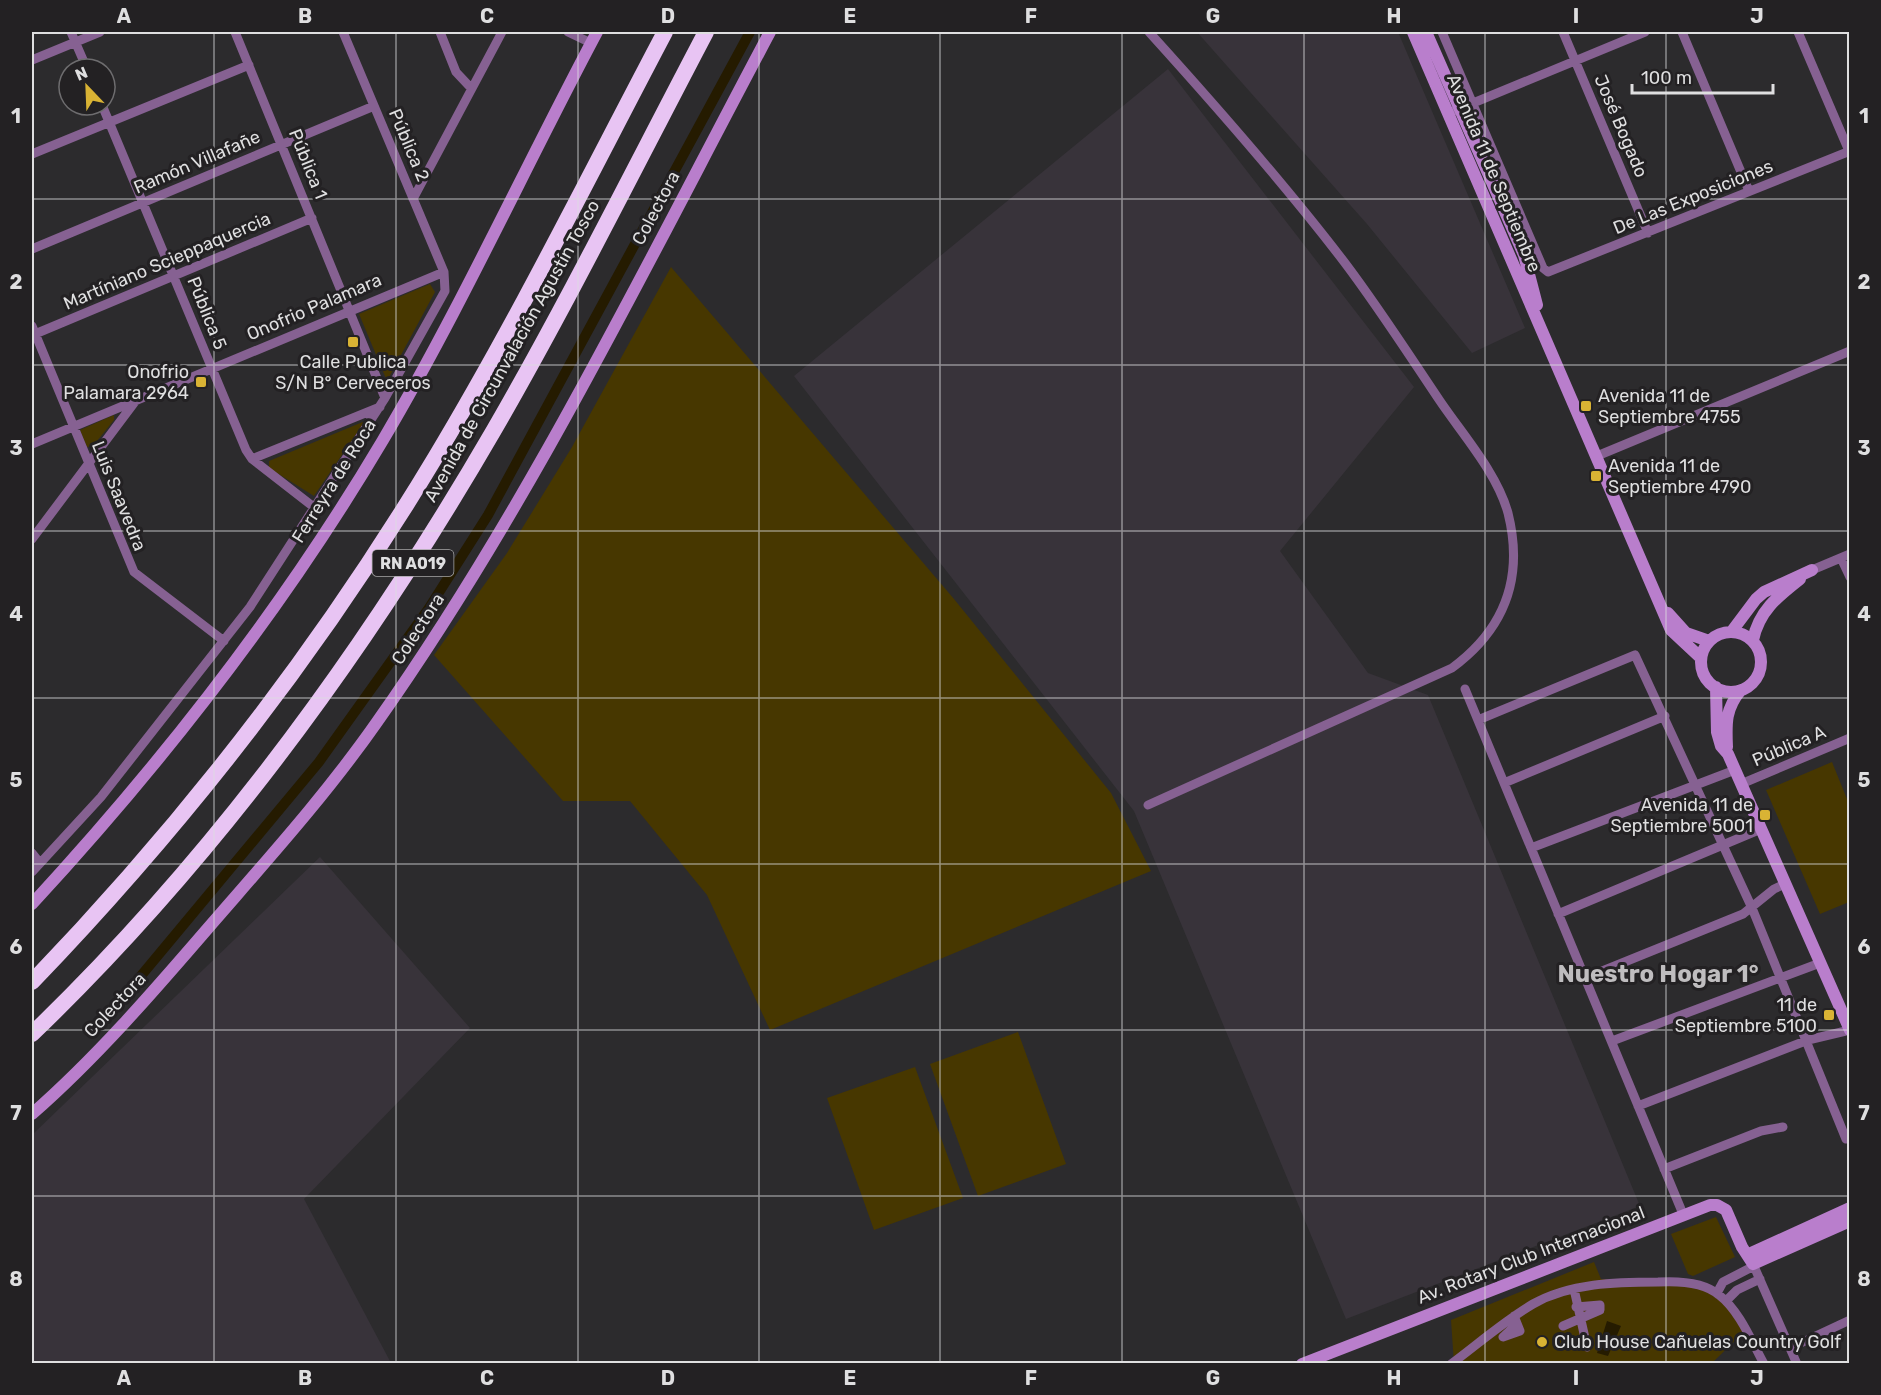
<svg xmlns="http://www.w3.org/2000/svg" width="1881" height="1395" font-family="Rubik,sans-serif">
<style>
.built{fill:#38333a}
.green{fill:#473700}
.water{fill:#251b00}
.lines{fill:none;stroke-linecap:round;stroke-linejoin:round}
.canal{stroke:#251b00;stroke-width:10}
.street{stroke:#866192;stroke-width:9}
.secondary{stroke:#b97ecc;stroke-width:12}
.highway{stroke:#e8c4f3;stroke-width:16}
.grid{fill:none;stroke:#dfdfe0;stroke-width:1.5;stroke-opacity:0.55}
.poi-dot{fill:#d9b334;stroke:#232123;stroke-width:2}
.labels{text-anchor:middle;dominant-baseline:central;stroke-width:6;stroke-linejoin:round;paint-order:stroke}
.shield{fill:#232123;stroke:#a7a6a7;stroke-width:1.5}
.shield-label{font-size:16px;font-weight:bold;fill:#dfdfe0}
.street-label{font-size:18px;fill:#dfdfe0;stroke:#232123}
.poi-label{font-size:18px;fill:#dfdfe0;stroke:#232123;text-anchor:end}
.district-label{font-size:24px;font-weight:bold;fill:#bfbdbf;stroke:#232123}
.neatline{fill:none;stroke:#dfdfe0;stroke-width:2}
.grid-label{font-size:20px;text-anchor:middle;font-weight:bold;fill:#dfdfe0}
</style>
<rect width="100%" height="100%" fill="#2c2b2d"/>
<path class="built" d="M1197,32H1398L1525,328L1472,353L1367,224Z
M1168,69L1414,387L1280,551L1368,673L1428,695L1640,1206L1346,1319L1134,811L794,376Z
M320,857L470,1028L304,1199L391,1363H32V1135Z"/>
<path class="green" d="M671,267L954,599L1111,793L1151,871L770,1030L707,895L630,801H563L434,655L507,553L572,447Z
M430,284L435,292L387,381L359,314Z
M114,415V420L93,446L87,447L80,430Z
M365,421L314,496L269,468V461Z
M1832,762L1849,804V902L1820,914L1766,790Z
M1018,1032L1066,1164L978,1196L930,1064Z
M915,1067L963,1198L874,1230L827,1098Z
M1716,1217L1735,1257L1693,1276L1688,1274L1671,1234Z
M1594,1262L1601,1279L1664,1282L1717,1293L1745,1331L1712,1363L1454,1364L1451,1320Z"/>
<path class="water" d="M1607,1321L1621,1326L1608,1356L1597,1353Z"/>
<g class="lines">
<path class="canal" d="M125,995L319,762L429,608L488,515L750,32"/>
<path class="street" d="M71,32L87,69
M235,32L385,398
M440,32L456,72L471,88
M568,32L591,43
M1442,32L1543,268L1548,272L1850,151
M1563,32L1648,233
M1682,32L1749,191
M1798,32L1849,151
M32,60L100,32
M102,105L246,450L252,459L315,508
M1449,113L1645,32
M32,154L249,65
M413,199L502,32
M32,249L374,106
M32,326L134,572L224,641
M35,334L312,218
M32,444L444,272
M1597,456L1850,351
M252,459L380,407
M32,539L134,403
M1841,558L1850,577
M1812,570L1850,554
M1465,689L1683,1214
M1478,720L1635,655L1752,908L1846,1139
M1504,783L1665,716
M1741,784L1850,738
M1148,805L1452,668C1505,629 1524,577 1508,513C1497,473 1463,435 1440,401C1409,355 1379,308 1345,263C1284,183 1216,106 1149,32
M1531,848L1735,770
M32,853L40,863
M32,872L101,797L250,607L385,398L445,291L444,272L343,32
M1558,914L1761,829
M1585,978L1743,914L1774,889L1785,884
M1612,1041L1820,963
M1638,1106L1808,1040L1850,1030
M1664,1169L1761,1131L1783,1127
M1753,1264L1797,1364
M1574,1289L1587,1347
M1717,1293L1723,1282L1754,1266
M1726,1301L1737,1290L1760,1279
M1514,1316L1520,1331L1503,1337L1517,1324
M1563,1326L1600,1310V1305L1576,1307
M1790,1348L1850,1320
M1451,1364C1478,1344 1504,1321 1533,1304C1570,1283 1616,1282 1658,1282C1676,1281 1704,1282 1719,1295C1739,1310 1752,1342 1764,1364"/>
<path class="secondary" d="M1413,32L1671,630L1701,658
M1426,32L1524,255L1537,305
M1668,613L1686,633L1709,641
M1732,631L1756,599L1764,592L1812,570
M1701 662a30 30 0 1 1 60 0a30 30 0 1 1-60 0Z
M1753,640C1759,611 1777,597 1800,579
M1716,687L1717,732L1721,746L1728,754L1850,1030
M1727,747C1726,724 1725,709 1741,690
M32,904C163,762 284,607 383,440C461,308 525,167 597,32
M32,1114C96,1058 153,992 209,927C267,860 326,795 377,722C530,505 646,265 770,32
M1749,1254L1850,1208
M1302,1364L1710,1205H1717L1726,1210L1742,1247L1753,1264L1850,1221"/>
<path class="highway" d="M32,982C186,822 321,648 435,458C518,320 590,174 665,32
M32,1034C214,859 367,649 494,430C569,300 636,165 706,32"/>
</g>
<path class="grid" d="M214,32V1364M396,32V1364M578,32V1364M759,32V1364M940,32V1364M1122,32V1364M1304,32V1364M1485,32V1364M1666,32V1364M32,199H1850M32,365H1850M32,531H1850M32,698H1850M32,864H1850M32,1030H1850M32,1196H1850"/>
<g class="poi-dot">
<rect x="347" y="336" width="12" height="12" rx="3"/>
<rect x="195" y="376" width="12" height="12" rx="3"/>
<rect x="1580" y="400" width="12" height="12" rx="3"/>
<rect x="1590" y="470" width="12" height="12" rx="3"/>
<rect x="1759" y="809" width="12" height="12" rx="3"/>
<rect x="1823" y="1009" width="12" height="12" rx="3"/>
<circle cx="1542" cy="1342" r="6"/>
</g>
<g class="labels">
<rect class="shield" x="372.5" y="550" width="81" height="26" rx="4.5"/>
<g class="shield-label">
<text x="413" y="563">RN A019</text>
</g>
<g class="street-label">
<text transform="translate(1621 126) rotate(67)">José Bogado</text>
<text transform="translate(409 145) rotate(67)">Pública 2</text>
<text transform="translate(197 162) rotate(-23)">Ramón Villafañe</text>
<text transform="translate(308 164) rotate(68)">Pública 1</text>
<text transform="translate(1494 173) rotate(67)">Avenida 11 de Septiembre</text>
<text transform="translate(1693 197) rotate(-22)">De Las Exposiciones</text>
<text transform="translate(656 208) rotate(-62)">Colectora</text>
<text transform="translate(167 261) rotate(-23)">Martíniano Scieppaquercia</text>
<text transform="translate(314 307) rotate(-23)">Onofrio Palamara</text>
<text transform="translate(207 313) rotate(68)">Pública 5</text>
<text transform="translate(512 351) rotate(-61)">Avenida de Circunvalación Agustín Tosco</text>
<text transform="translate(334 481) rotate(-58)">Ferreyra de Roca</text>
<text transform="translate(119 496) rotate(68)">Luis Saavedra</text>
<text transform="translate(418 629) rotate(-57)">Colectora</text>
<text transform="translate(1789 746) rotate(-23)">Pública A</text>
<text transform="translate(115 1005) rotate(-47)">Colectora</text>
<text transform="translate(1531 1255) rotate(-21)">Av. Rotary Club Internacional</text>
</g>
<g class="poi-label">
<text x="353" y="362" text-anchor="middle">Calle Publica<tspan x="353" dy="21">S/N B° Cerveceros</tspan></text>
<text x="189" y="372">Onofrio<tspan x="189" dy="21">Palamara 2964</tspan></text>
<text x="1598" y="396" text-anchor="start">Avenida 11 de<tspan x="1598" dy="21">Septiembre 4755</tspan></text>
<text x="1608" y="466" text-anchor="start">Avenida 11 de<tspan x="1608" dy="21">Septiembre 4790</tspan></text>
<text x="1753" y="805">Avenida 11 de<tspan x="1753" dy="21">Septiembre 5001</tspan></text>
<text x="1817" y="1005">11 de<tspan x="1817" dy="21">Septiembre 5100</tspan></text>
<text x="1554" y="1342" text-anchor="start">Club House Cañuelas Country Golf</text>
</g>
<g class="district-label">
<text x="1658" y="974">Nuestro Hogar 1°</text>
</g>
</g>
<rect width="1881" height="1395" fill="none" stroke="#232123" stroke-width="66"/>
<g transform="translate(87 87) rotate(337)"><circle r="28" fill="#232123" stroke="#6e6d6f" stroke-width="1.5"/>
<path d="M0-4.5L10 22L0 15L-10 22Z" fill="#d9b334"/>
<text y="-9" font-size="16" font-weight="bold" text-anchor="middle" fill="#dfdfe0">N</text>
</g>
<path d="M1632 84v9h141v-9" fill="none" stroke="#dfdfe0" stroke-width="3"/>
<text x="1641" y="84" font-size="18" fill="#dfdfe0" stroke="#232123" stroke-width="4.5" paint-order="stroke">100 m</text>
<rect x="33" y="33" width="1815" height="1329" class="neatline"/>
<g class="grid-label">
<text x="124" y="23">A</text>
<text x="305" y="23">B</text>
<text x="487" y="23">C</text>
<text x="668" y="23">D</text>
<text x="850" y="23">E</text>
<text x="1031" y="23">F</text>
<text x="1213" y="23">G</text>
<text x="1394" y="23">H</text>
<text x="1576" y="23">I</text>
<text x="1757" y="23">J</text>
<text x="16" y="123">1</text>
<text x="1864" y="123">1</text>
<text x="16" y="289">2</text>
<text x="1864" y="289">2</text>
<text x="16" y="455">3</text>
<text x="1864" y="455">3</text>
<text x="16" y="621">4</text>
<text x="1864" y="621">4</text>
<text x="16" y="787">5</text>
<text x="1864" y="787">5</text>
<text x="16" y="954">6</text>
<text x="1864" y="954">6</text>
<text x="16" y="1120">7</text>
<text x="1864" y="1120">7</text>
<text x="16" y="1286">8</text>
<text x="1864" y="1286">8</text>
<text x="124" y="1385">A</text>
<text x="305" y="1385">B</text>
<text x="487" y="1385">C</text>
<text x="668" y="1385">D</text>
<text x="850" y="1385">E</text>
<text x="1031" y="1385">F</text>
<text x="1213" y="1385">G</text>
<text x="1394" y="1385">H</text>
<text x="1576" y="1385">I</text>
<text x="1757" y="1385">J</text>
</g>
</svg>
